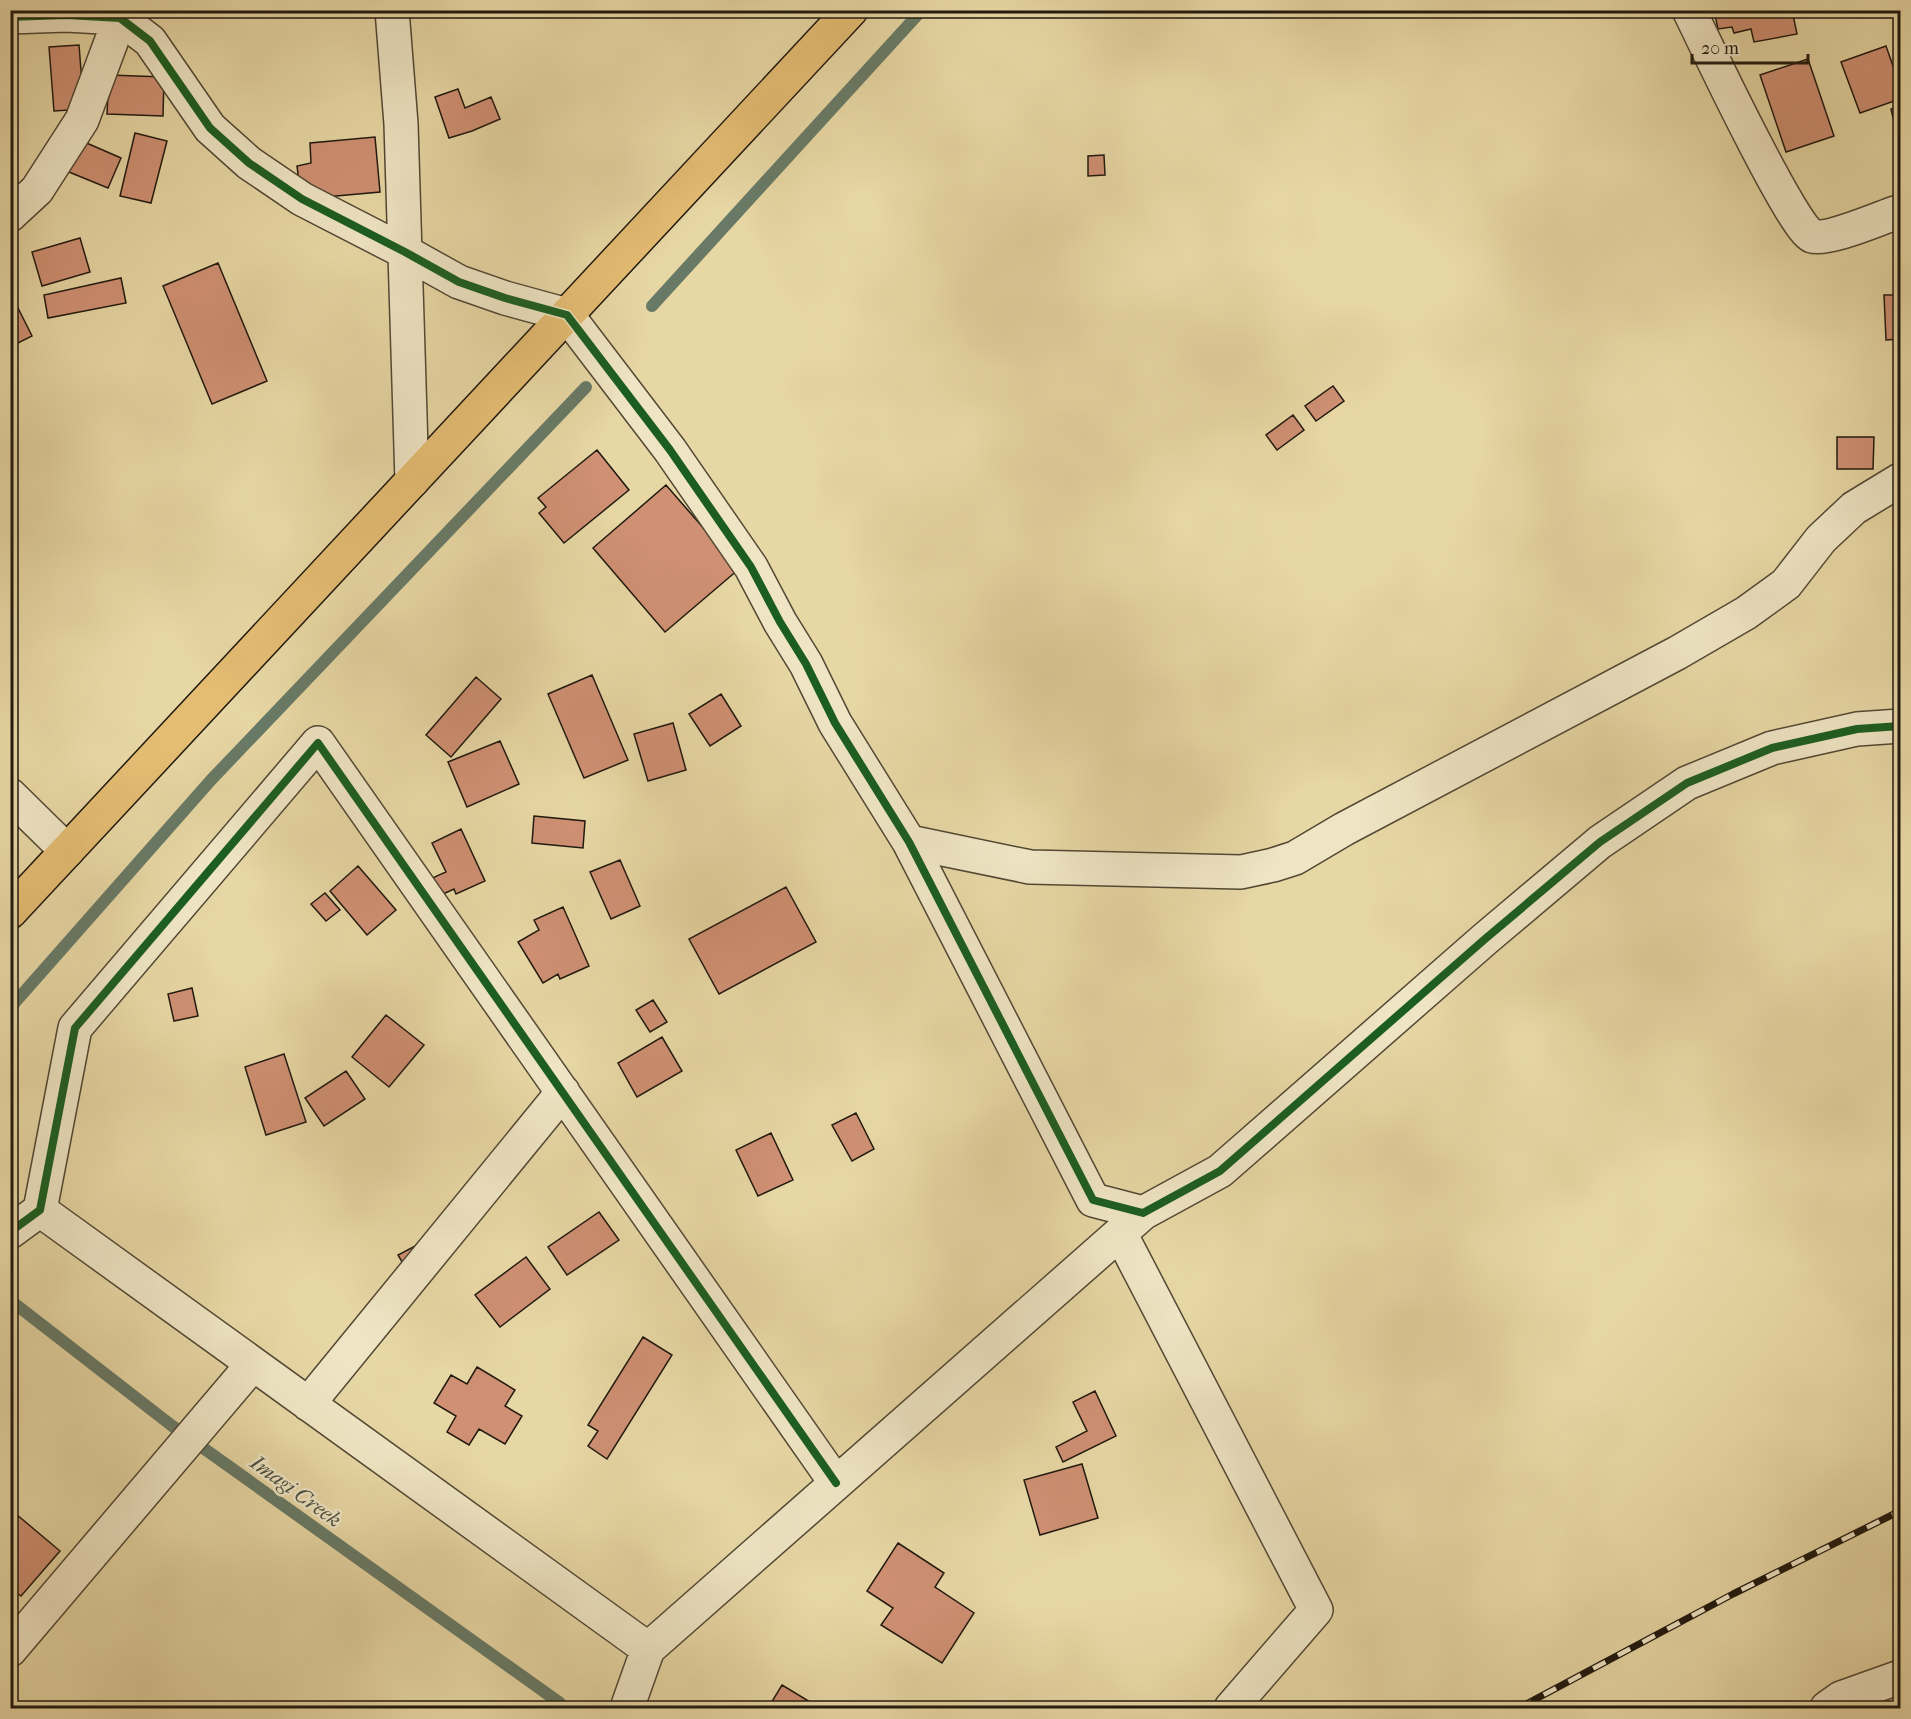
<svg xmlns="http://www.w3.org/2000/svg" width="1911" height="1719" font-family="'IM FELL French Canon',serif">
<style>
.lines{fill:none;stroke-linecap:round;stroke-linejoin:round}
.stream{stroke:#687a66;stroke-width:12}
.building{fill:#cf9073;stroke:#20190f;stroke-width:1.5}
.street-casing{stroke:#524834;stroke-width:36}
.highway-casing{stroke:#20190f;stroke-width:36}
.street{stroke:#efe5c4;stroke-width:33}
.highway{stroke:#e4bc72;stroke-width:33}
.rail-casing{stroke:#20190f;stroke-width:7}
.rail{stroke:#efe5c4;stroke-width:4.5;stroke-dasharray:14;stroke-linecap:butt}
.cycleway-casing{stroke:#efe5c4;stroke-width:11}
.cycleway{stroke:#1b5e20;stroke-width:8}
.labels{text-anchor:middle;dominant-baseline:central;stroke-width:5;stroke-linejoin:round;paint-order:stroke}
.water-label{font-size:21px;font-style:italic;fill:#4a5142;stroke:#efe5c4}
</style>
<rect width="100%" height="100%" fill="#e7d7a4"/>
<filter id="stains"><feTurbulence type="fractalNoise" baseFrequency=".00333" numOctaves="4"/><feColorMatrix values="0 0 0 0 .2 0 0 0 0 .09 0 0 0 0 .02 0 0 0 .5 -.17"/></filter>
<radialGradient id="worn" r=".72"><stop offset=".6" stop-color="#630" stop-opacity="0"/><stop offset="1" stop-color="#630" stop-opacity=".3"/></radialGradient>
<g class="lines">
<path class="stream" d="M652,306L922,10
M10,1008L211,780L586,387
M10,1300L171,1425L560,1703V1708"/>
</g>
<path class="building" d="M1714,10H1792L1797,34L1754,42L1751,29L1734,33L1732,27L1718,29Z
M79,45L84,109L54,111L49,47Z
M1886,46L1900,86V99L1860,113L1841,62Z
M1808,59L1834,136L1786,152L1760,75Z
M109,75L164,77L163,116L107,114Z
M458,89L465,108L491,97L500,119L472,131L449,138L435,97Z
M1900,107V134L1897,135L1891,109Z
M135,133L167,141L151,203L120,196Z
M375,137L380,192L314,198L300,189L297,166L311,163L310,143Z
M82,141L121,158L108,188L69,172Z
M1104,155L1105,175L1088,176V156Z
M80,238L90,272L42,286L32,252Z
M218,263L267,381L212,404L163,286Z
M121,278L126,303L48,318L44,295Z
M1884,295H1900V339L1886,340Z
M13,298L32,336L10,347V300Z
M1333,386L1344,401L1316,421L1305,406Z
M1293,415L1304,430L1277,450L1266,435Z
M1837,437H1874L1873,469H1837Z
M597,450L629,490L564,543L539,513L546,507L538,498Z
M666,485L739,569L665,632L593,548Z
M592,675L628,760L584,778L548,694Z
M476,677L501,699L451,757L426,735Z
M721,694L741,726L710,746L689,714Z
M673,723L686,770L648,781L634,734Z
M500,741L519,784L467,807L448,762Z
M534,816L585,821L583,848L532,843Z
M461,829L485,881L456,894L454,889L430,900L421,883L446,872L432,843Z
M620,860L640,906L611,919L590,872Z
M358,866L396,910L367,935L330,891Z
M786,887L816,942L719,994L689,939Z
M325,893L340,910L326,921L311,904Z
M563,907L589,966L560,979L558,974L543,983L518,942L539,930L534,920Z
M192,988L198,1016L174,1021L168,994Z
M653,1000L667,1022L650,1032L636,1010Z
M386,1015L424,1045L389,1087L352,1057Z
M662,1037L682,1071L637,1097L618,1063Z
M284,1054L306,1122L266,1135L245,1067Z
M346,1071L365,1099L324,1126L305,1098Z
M856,1113L874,1149L852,1161L832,1125Z
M771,1133L793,1180L758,1196L736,1150Z
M599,1212L619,1240L567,1275L548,1247Z
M417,1245L428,1265L410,1275L398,1255Z
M526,1257L550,1289L500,1327L475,1295Z
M643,1337L672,1355L607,1459L588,1446L598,1431L588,1425Z
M477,1367L515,1390L505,1406L522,1416L505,1444L479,1429L469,1445L447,1432L456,1416L434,1403L451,1375L467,1384Z
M1095,1391L1116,1436L1063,1462L1056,1447L1087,1431L1073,1402Z
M1082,1464L1098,1518L1040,1535L1024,1480Z
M10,1509L60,1551L21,1596L10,1588Z
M898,1543L944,1573L935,1587L974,1613L942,1663L881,1625L893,1608L867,1591Z
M782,1685L820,1708H768Z"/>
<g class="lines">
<g class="street-casing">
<path id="street" d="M392,10L401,124L412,481
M1689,10C1704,41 1793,229 1812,236C1827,241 1878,219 1895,213
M10,17L66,15L120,18L150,41L210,128L249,163L302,199L405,252L459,282L505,298L567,315L670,450L751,567L780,622L806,664L835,723L909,842L1093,1200L1143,1213L1220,1171L1485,939L1600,842L1687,783L1772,748L1857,729L1900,726
M10,215L37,190L82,120L120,18L119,10
M10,795L67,851
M909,842L1030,867L1241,872L1273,865L1295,858L1344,829L1677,653L1746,613L1786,584L1821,539L1854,508L1900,480
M40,1210L648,1649
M10,1232L40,1210L75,1028L318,743L836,1483
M1120,1233L1316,1610L1231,1708
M308,1404L563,1092
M10,1650L253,1364
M627,1708L648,1649L1143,1213
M1827,1708L1841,1698L1900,1677"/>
</g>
<g class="highway-casing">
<path id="highway" d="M10,912L851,10"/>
</g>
<use href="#street" class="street"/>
<use href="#highway" class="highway"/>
<g class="rail-casing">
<path id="rail" d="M1519,1708L1733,1594L1900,1511"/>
</g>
<use href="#rail" class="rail"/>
<g class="cycleway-casing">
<path id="cycleway" d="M10,17L66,15L120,18L150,41L210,128L249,163L302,199L405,252L459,282L505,298L567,315L670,450L751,567L780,622L806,664L835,723L909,842L1093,1200L1143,1213L1220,1171L1485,939L1600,842L1687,783L1772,748L1857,729L1900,726
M10,1232L40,1210L75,1028L318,743L836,1483"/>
</g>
<use href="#cycleway" class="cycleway"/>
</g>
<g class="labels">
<g class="water-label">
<text transform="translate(296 1491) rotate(36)">Imagi Creek</text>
</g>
</g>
<rect width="1911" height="1719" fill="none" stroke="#e7d7a4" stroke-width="36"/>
<rect x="12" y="12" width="1887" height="1695" fill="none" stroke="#20190f" stroke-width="3"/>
<rect x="18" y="18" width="1875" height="1683" fill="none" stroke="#20190f" stroke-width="1.5"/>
<path d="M1692 54v9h116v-9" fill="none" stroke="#20190f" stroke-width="3"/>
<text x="1701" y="54" font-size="18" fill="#20190f" stroke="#efe5c4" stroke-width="4.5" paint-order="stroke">20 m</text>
<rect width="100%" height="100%" filter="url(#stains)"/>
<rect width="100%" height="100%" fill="url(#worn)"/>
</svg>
